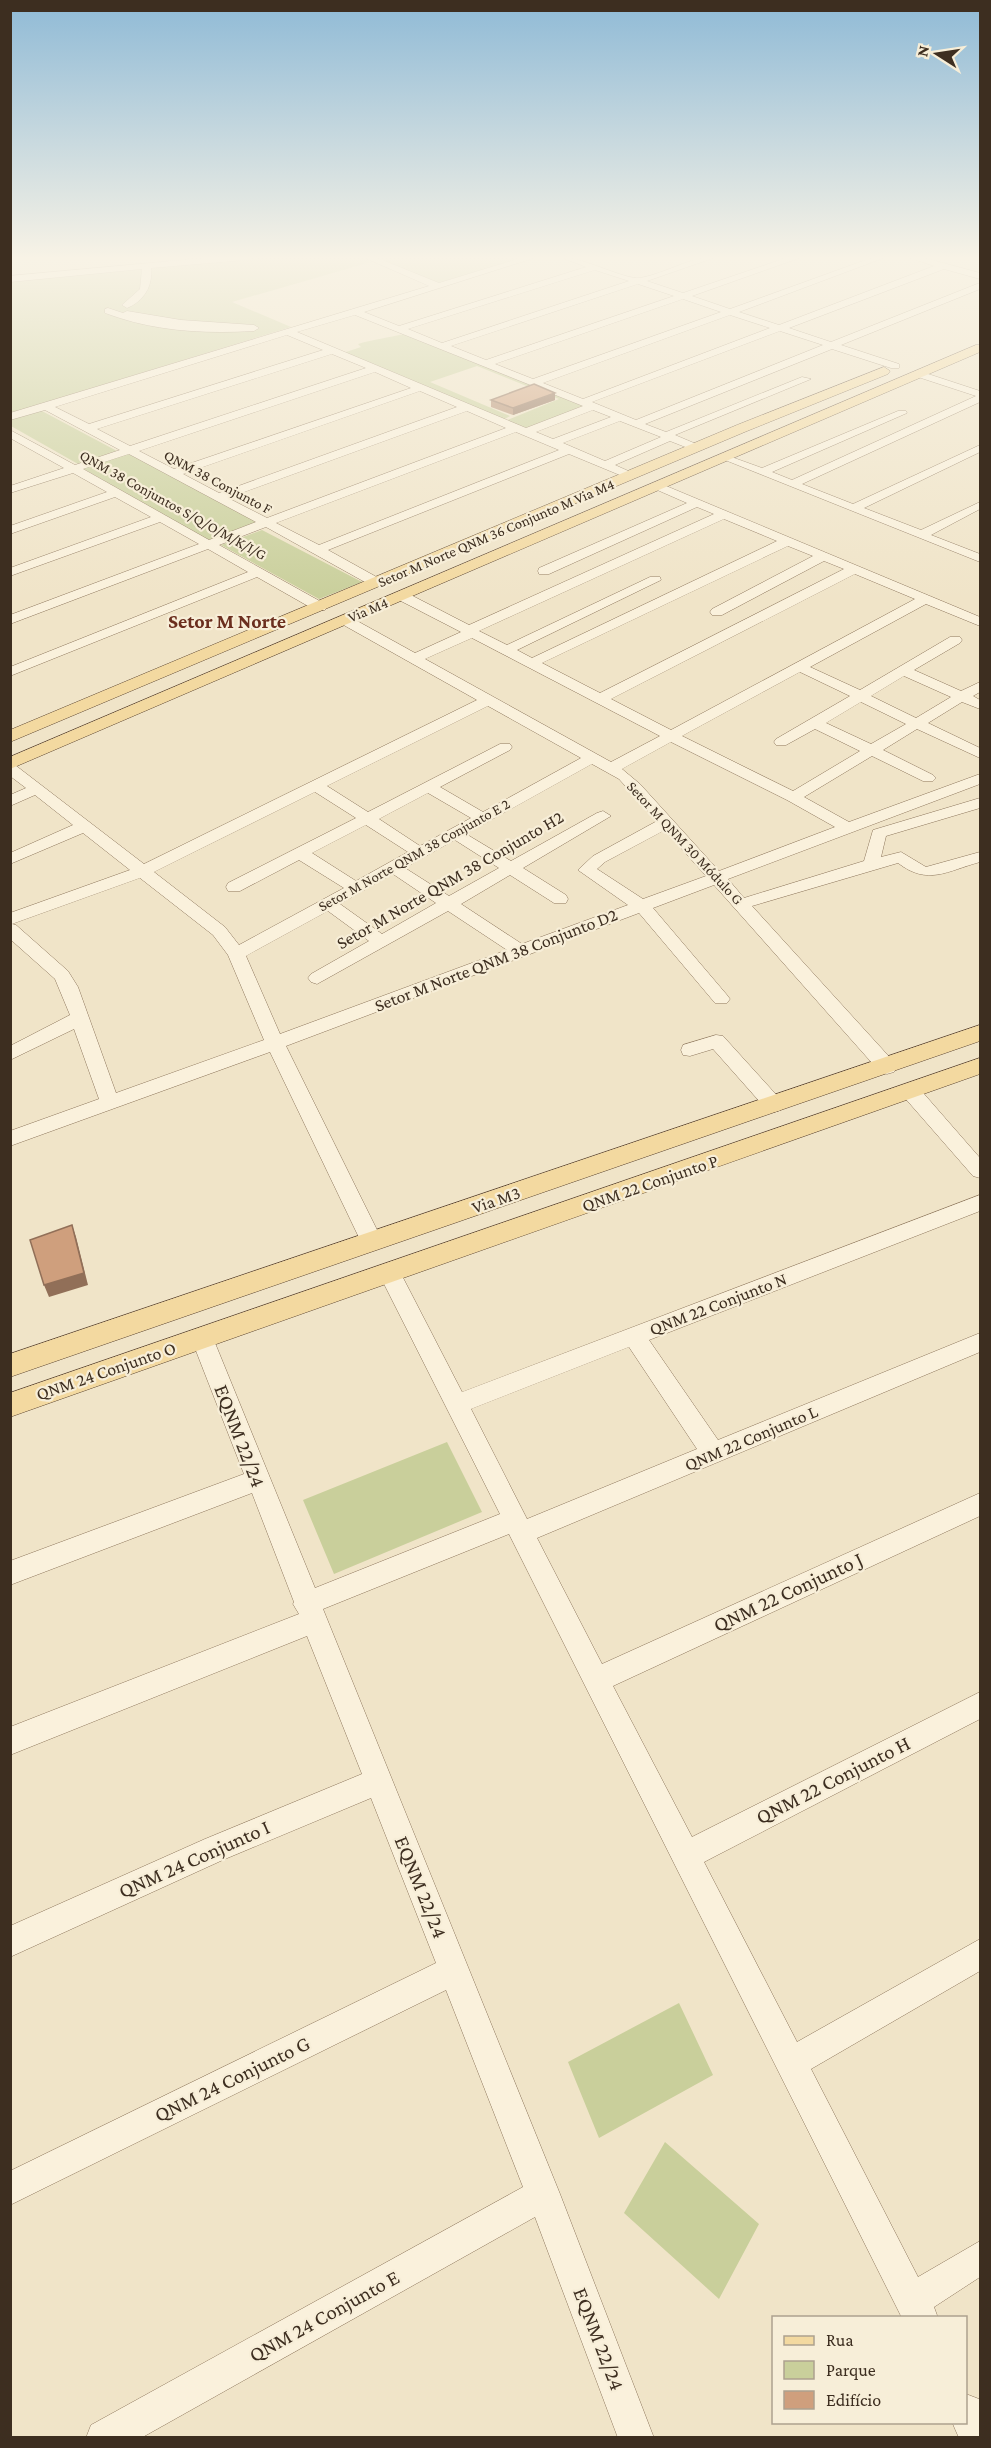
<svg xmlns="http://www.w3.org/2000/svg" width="991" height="2448" font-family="'Crimson Pro',serif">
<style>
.green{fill:#c9cf9b}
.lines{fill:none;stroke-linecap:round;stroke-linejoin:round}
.minor-casing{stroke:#8d765c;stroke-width:1}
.major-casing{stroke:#5b4430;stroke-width:1}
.minor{fill:#faf1dc;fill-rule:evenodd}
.major{fill:#f3d9a0;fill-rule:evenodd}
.wall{fill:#b2896c}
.shaded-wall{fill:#916f58}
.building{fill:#cf9f7d;stroke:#916f58;stroke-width:1.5}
.labels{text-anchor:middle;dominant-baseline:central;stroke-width:4.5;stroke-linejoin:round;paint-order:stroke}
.far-street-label{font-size:15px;fill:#3d2e20;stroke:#f7eed8}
.street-label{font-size:18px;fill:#3d2e20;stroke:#f7eed8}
.far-district-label{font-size:20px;font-weight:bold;fill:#6b2e1e;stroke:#f7eed8}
.near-street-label{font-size:21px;fill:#3d2e20;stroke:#f7eed8}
</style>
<rect width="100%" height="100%" fill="#f0e4c8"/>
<path class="green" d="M266,257H359L371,262L232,302L291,327L11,413V280Z
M374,257H525L438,283Z
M404,334L589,405L525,429L505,421L559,399L477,366L430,382L510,416L503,420L343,353L361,347L358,344C374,339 388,338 404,334Z
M40,410L117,451L78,464L11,426V419Z
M127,453L257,522L226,534L212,527L206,530L220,536L208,540L82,468Z
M262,530L362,582L319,599L221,545Z
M447,1442L482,1512L334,1574L303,1500Z
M679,2003L713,2075L599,2138L568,2062Z
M665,2142L759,2224L719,2299L624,2213Z"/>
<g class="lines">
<g class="minor-casing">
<path id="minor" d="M216,257H249L245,260L151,268C153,286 144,301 127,308L122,305L140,289L142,269L10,282V276Z
M363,257H375L439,283L524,257H537L364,312L399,326L586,267L560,257C583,257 625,280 640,278C667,273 689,257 716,257L647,281L683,293L789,257H802L692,296L730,309L874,257H886L739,312L779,325L934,266L907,257H921L980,273V279L944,269L789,328L831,342L977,284L980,283V289L841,345L899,364V368H891L832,349L645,424L666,432L802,377L811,379L675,435L701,446V450H693L670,441L615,465L635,474V478H627L569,454L328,550L382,580L383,583L382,586H372L266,527L219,545L325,604L327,607L325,610H315L257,577L10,676V667L248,572L208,549L10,624V615L199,544L160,522L10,576V568L151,517L115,497L10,534V526L107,492L73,473L10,493V486L64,468L10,438V430L75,465L120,450L45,410L10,420V413L429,286ZM595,270L629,281L442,343L408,329ZM638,284L674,296L486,360L451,346ZM683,299L721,312L533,379L495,364ZM355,315L583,406L526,428L297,332ZM730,315L770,328L583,399L543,383ZM780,331L823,345L636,420L592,402ZM287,335L323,350L89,424L55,407ZM332,354L366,368L130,446L97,429ZM375,372L411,388L174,469L139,451ZM420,391L457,407L219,493L183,474ZM593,410L611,417L553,439L536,432ZM467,411L506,428L267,518L228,498ZM620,421L661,437L605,461L563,443ZM516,432L559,450L319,545L276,523ZM129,454L256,522L209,540L83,469Z
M108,308L123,313L127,311L181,320L254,325L259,328L254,331C202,334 153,331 105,313V309Z
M919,371L980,391V402L802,484L853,504L980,445V452L864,508L921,530L980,502V509L931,535L980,554V562L720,458L726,455L762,468L898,411H906L907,413L772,472L792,480L976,396L915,376V372Z
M659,483L980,617V626L926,604L810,667L860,690L950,637H960L962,640L960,643L914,670L961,691L980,682V692L973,696L980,700V709L962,702L928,723L980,748V758L917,729L883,750L933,775L936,778L933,781H923L872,756L804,797L849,822L980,774V784L728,879L744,898L864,861L873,830L980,798V808L886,836L881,857L901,852L926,867L980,852V862C947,871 928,886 898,863L752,906L894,1062L897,1067L894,1072L887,1074L880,1072L714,885L653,908L727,995L730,999L727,1003H715L639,913L286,1046L383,1242L380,1248L372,1250L364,1248L270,1052L10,1146V1131L99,1099L74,1029L10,1060V1046L70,1015L55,979L10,939V913L130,870L83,833L10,864V853L73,825L35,795L10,806V795L26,788L10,776V764L15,765L144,864L477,700L340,623L338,620L340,617H350L415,653L461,632L397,599L395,596L397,593H407L469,625L714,514L697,507L549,574H539L538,571L539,568L687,503L655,489L653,487ZM724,519L777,541L532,658L517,650L661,580L660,577H650L507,645L479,631ZM788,546L813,556L712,609L710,612L712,615H722L824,561L844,569L600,693L542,663ZM855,574L915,599L671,730L611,699ZM472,638L660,736L611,762L425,659ZM800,672L850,696L776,739L774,742L776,745H786L815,729L860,751L793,791L682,736ZM904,676L951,697L916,718L871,696ZM861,702L906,724L871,744L826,723ZM488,706L581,758L483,812L440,787L510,750L512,747L510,744H500L368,812L327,786ZM671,742L787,800L835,827L719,871L640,784L622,769ZM592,764L619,779L657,821L593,856L578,870L628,905L522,944L461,904L510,875L554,903H566L568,899L566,895L523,868L611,816L603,811L597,813L511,861L466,834ZM315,792L356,818L228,883L226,887L228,891H240L299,860L344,888L239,945L225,927L154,872ZM428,793L471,818L420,846L379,819ZM366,825L408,852L356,881L312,853ZM665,830L706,876L643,899L597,869L605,862ZM455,840L499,868L449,896L405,868ZM393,874L436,903L382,934L340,904ZM140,878L213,935L228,955L264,1040L116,1093L78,987L68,971L16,925L12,924ZM328,911L369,941L311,974L308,978L311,982L317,984L448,911L507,950L280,1034L246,956Z
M716,1035L723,1036L781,1100L784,1105L781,1110L774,1112L767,1110L713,1049L690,1056L683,1055L681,1050L683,1045Z
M911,1085L918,1087L980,1158V1178L973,1176L904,1097L901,1092L904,1087Z
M980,1195V1211L649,1340L718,1440L980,1333V1352L537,1538L602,1664L980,1493V1516L613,1686L692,1837L980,1692V1719L704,1862L797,2042L980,1939V1971L811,2069L918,2277L980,2241V2277L934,2307L938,2318H902L509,1534L323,1609L560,2194L654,2438H618L535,2217L141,2438H86L91,2425L523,2187L446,1990L10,2205V2171L436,1963L371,1798L225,1859L10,1957V1926L205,1839L362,1774L307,1636L10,1755V1727L299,1614L293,1604L294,1602L252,1493L10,1585V1561L244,1474L191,1338L194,1332L202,1329L210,1332L213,1338L315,1588L500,1514L379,1274L382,1268L390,1265L398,1268L462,1392ZM629,1347L697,1449L527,1519L471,1409Z
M966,2394L979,2399L980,2403V2438H959L952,2422H966Z"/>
</g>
<g class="major-casing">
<path id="major" d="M976,345H980V352L10,769V757Z
M884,367L890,371L888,374L747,431L10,742V730L737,425Z
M980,1025V1041L10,1377V1354Z
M980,1058V1074L10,1417V1393Z"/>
</g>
<use href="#minor" class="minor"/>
<use href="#major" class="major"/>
</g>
<path class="wall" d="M491,400H555L513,415L491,407Z"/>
<path class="shaded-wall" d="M555,393V400L513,415V408Z
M72,1225L76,1237L88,1285L49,1297L44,1285Z"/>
<path class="building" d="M534,384L555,393L513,408L491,400Z
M72,1225L84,1273L44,1285L30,1240Z"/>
<linearGradient id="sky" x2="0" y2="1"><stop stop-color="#8fbad6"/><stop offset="0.43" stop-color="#f8f3e6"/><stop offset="1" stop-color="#f8f3e6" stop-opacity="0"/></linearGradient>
<rect width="991" height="600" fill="url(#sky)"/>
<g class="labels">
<g class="far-street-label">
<text transform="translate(218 482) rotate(28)">QNM 38 Conjunto F</text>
<text transform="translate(173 505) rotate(29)">QNM 38 Conjuntos S/Q/O/M/K/I/G</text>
<text transform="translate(496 533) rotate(-23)">Setor M Norte QNM 36 Conjunto M Via M4</text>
<text transform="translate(368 610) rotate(-23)">Via M4</text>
<text transform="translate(685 843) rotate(47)">Setor M QNM 30 Módulo G</text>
<text transform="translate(414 855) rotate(-29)">Setor M Norte QNM 38 Conjunto E 2</text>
</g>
<g class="street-label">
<text transform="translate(450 880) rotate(-30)">Setor M Norte QNM 38 Conjunto H2</text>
<text transform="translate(496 960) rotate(-21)">Setor M Norte QNM 38 Conjunto D2</text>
<text transform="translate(650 1183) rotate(-19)">QNM 22 Conjunto P</text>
<text transform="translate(496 1200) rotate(-19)">Via M3</text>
<text transform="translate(718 1304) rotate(-21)">QNM 22 Conjunto N</text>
<text transform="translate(106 1371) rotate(-19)">QNM 24 Conjunto O</text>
<text transform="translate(751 1438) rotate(-23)">QNM 22 Conjunto L</text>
</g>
<g class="far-district-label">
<text x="227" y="621">Setor M Norte</text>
</g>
<g class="near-street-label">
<text transform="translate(240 1436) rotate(69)">EQNM 22/24</text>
<text transform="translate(788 1592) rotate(-25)">QNM 22 Conjunto J</text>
<text transform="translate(833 1780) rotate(-27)">QNM 22 Conjunto H</text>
<text transform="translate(194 1859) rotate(-24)">QNM 24 Conjunto I</text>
<text transform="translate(421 1887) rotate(68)">EQNM 22/24</text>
<text transform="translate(232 2079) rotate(-26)">QNM 24 Conjunto G</text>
<text transform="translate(324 2316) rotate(-29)">QNM 24 Conjunto E</text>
<text transform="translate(599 2339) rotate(69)">EQNM 22/24</text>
</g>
</g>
<rect width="991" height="2448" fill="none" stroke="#3d2e20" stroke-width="24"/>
<rect x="772" y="2316" width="195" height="108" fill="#f7eed8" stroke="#ada18e" stroke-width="1.5"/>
<rect x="784" y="2336" width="30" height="9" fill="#f3d9a0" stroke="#ada18e" stroke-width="1.5"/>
<text x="826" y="2346" font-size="18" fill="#3d2e20">Rua</text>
<rect x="784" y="2361" width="30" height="18" fill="#c9cf9b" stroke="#ada18e" stroke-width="1.5"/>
<text x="826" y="2376" font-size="18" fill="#3d2e20">Parque</text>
<rect x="784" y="2391" width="30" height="18" fill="#cf9f7d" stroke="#ada18e" stroke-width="1.5"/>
<text x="826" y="2406" font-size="18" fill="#3d2e20">Edifício</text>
<g transform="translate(937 54) rotate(282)" stroke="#f7eed8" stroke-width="4.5" paint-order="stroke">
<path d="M0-4.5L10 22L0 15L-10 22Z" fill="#3d2e20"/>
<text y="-9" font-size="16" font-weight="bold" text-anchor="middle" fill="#3d2e20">N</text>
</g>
</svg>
